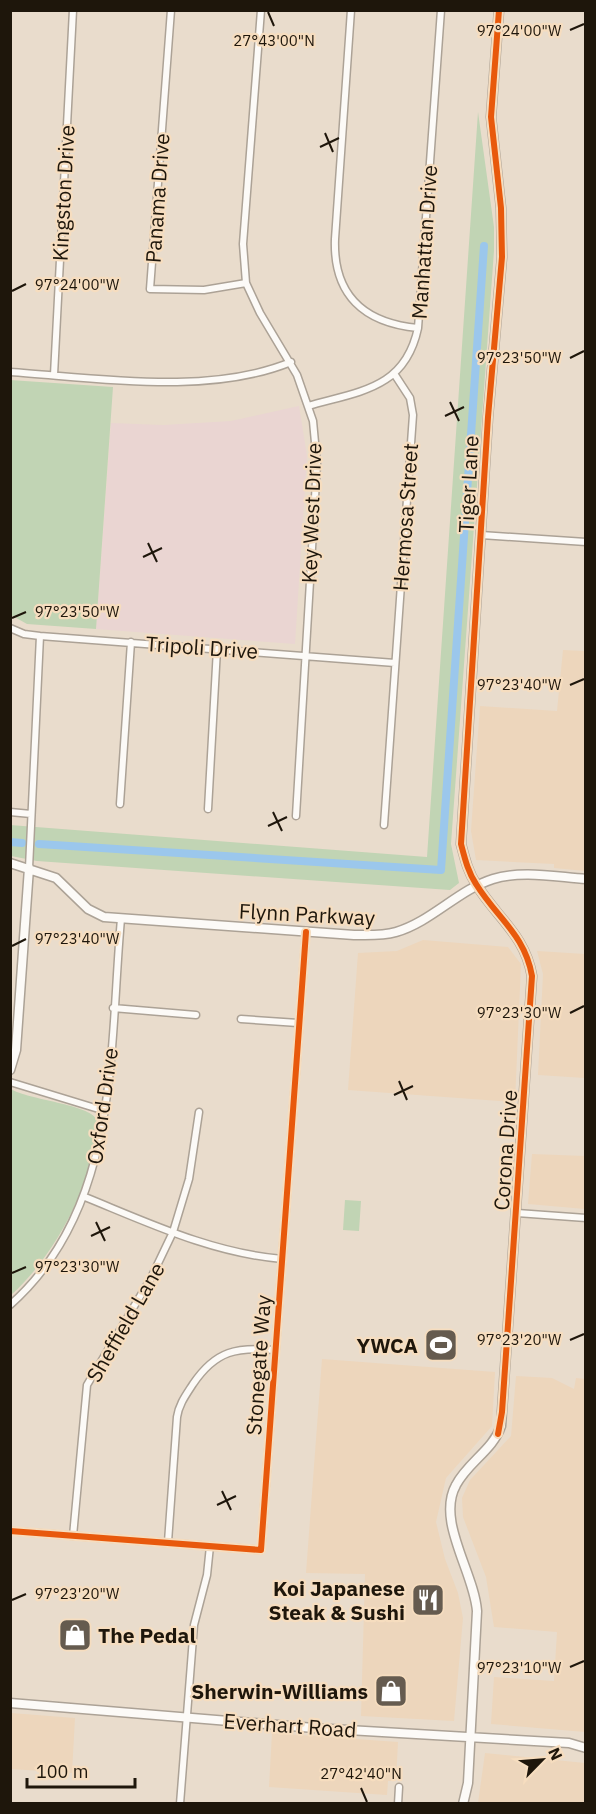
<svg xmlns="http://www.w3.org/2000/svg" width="596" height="1814" font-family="'IBM Plex Sans',sans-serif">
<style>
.built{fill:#edd6bc}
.education{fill:#ead5d2}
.green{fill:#c1d4b4}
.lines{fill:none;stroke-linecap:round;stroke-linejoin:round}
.canal{stroke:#9bc7ec;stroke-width:8}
.street-casing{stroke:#aca296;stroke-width:9}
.secondary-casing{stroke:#aca296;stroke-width:11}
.street{stroke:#fcfaf7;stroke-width:6}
.secondary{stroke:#fcfaf7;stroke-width:8}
.cycleway-casing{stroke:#f6ddbf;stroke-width:10}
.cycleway{stroke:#e8590c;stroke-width:6}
.ticks{fill:none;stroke:#1e160b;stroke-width:2}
.labels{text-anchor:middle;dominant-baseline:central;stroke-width:4.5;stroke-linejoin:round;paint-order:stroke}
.street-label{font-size:21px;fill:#1e160b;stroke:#f6ddbf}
.poi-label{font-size:21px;font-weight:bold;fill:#1e160b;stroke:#f6ddbf;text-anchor:end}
.ticks-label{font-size:15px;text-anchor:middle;fill:#1e160b;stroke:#f6ddbf;stroke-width:4.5;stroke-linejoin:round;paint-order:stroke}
</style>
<rect width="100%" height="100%" fill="#e9dccc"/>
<path class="built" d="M563,650L585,651V871L554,868V864L476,860L471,831L480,706L557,711Z
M423,940L508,947L521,964L515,1102L348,1090L358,953L397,951Z
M537,951L585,954V1078L538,1075L543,974Z
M532,1154L585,1156V1209L528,1204Z
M322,1359L495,1372L492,1426L446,1478L436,1522L445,1559L458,1593L463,1618L454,1721L361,1716L365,1574L306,1573Z
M516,1376L552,1378L574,1389L576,1378L585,1379V1732L491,1724L494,1677L554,1681L557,1632L494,1627L486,1577L463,1517L462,1498L470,1480L511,1436Z
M11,1713L75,1718L72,1773L11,1769Z
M272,1733L398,1742L396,1781H388L387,1795L269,1787Z
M485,1753L585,1763V1803H478Z"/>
<path class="education" d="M299,406L307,456L295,644L96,629L111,423L163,425L231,421Z"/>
<path class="green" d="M478,112L494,227V251L451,844L459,883L450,890L37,861L11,856L10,825L427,857Z
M10,380L113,387L96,629L27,624L11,615Z
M11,1089C28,1100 90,1104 97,1120C96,1180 55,1256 11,1295Z
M345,1200L361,1201L359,1231L343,1230Z"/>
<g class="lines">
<path class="canal" d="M10,842L22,843
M39,844L441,870L484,246"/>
<g class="street-casing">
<path id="street" d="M171,10L150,289L204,290L246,283
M261,10L243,244L246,283L260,313L297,375L313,421L317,464L296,816
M351,10L335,239C333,295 364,323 418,328
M10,372C98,378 208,396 291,362
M54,375L73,10
M308,406C360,391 405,389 418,328L441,10
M481,535L586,542
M10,628L24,634L40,636L395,663
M120,804L131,642
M208,809L217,649
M10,812L31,814
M384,825L413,415L410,398L395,375
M29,868L40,636
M113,1008L196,1015
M241,1019L298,1023
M10,1082L105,1111
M85,1197C149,1223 212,1253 282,1259
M517,1213L586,1218
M10,1305C120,1208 109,1051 121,919
M10,1531L261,1550L306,932
M73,1536L87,1385L151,1278L173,1232L189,1179L199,1112
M168,1542L177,1417C179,1404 186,1395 193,1384C216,1350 237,1347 275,1350
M180,1804L194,1625L207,1575L210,1546
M398,1804L399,1787"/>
</g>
<g class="secondary-casing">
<path id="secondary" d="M10,863L56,878L88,909L104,917L354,935C368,935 382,936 396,932C431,922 458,890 493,879C522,870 556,877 586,879
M10,1070L16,1050L29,868
M10,1703L314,1728L569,1743L586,1748
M463,1804L468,1783L477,1611C474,1572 436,1521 456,1485C468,1462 493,1450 501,1426L532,976C525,935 497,918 476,884C468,872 465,859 461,844L488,417L502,257L501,208L491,117L499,10"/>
</g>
<use href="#street" class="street"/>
<use href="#secondary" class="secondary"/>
<g class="cycleway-casing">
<path id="cycleway" d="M498,1434L502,1412L532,976C525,935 497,918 476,884C468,872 465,859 461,844L488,417L502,257L501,208L491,117L499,10
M10,1531L261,1550L306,932"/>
</g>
<use href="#cycleway" class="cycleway"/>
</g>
<path class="ticks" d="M268,12L274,26M570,30L584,24M325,133L333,152M320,147L339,138M12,291L26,284M570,358L584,351M450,402L459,421M445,416L464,407M148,543L157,562M143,557L162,548M12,618L26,612M570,685L584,679M273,812L282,831M268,826L287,817M12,946L26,939M570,1013L584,1006M399,1081L407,1100M394,1095L413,1086M96,1222L105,1241M91,1236L110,1227M12,1273L26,1267M570,1340L584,1334M222,1491L231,1510M217,1505L236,1496M12,1600L26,1594M570,1667L584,1661M361,1788L367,1802"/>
<defs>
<g id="stadium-square" transform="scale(1.725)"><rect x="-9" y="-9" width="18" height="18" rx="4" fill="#655b4f" stroke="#f6ddbf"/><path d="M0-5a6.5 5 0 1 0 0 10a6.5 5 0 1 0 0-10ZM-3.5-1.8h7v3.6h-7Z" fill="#fff"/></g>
<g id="restaurant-square" transform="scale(1.725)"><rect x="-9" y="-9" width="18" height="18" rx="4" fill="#655b4f" stroke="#f6ddbf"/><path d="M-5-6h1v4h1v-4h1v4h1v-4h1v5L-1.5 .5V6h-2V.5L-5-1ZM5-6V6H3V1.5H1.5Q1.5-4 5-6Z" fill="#fff"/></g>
<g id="shop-square" transform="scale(1.725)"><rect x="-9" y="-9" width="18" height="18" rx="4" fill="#655b4f" stroke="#f6ddbf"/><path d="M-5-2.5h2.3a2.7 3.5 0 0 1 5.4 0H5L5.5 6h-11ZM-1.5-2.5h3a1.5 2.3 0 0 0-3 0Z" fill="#fff"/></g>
</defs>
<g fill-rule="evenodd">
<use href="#stadium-square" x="441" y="1345"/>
<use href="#restaurant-square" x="428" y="1600"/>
<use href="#shop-square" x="75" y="1635"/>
<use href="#shop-square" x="391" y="1691"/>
</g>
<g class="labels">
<g class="street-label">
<text transform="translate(63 193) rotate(-87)">Kingston Drive</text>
<text transform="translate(157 198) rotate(-86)">Panama Drive</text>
<text transform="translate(424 242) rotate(-86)">Manhattan Drive</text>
<text transform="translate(468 484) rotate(-87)">Tiger Lane</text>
<text transform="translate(311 513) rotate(-88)">Key West Drive</text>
<text transform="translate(405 517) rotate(-86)">Hermosa Street</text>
<text transform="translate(202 647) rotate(4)">Tripoli Drive</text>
<text transform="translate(307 914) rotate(3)">Flynn Parkway</text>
<text transform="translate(102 1106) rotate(-82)">Oxford Drive</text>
<text transform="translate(505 1150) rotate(-86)">Corona Drive</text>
<text transform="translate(125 1322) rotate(-60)">Sheffield Lane</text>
<text transform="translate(258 1365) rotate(-86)">Stonegate Way</text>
<text transform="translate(290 1725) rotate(4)">Everhart Road</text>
</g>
<g class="poi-label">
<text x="418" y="1345">YWCA</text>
<text x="405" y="1588">Koi Japanese<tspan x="405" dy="24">Steak &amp; Sushi</tspan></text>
<text x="98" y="1635" text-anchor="start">The Pedal</text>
<text x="368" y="1691">Sherwin-Williams</text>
</g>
</g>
<g class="ticks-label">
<text x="519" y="36">97°24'00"W</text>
<text x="274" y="46">27°43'00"N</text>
<text x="77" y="290">97°24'00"W</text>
<text x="519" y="363">97°23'50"W</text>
<text x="77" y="617">97°23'50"W</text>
<text x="519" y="690">97°23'40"W</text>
<text x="77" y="944">97°23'40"W</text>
<text x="519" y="1018">97°23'30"W</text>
<text x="77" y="1272">97°23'30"W</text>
<text x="519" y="1345">97°23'20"W</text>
<text x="77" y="1599">97°23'20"W</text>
<text x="519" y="1673">97°23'10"W</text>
<text x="361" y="1779">27°42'40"N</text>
</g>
<rect width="596" height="1814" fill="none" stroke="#1e160b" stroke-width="24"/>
<g transform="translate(542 1760) rotate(65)" stroke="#f6ddbf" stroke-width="4.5" paint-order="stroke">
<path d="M0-4.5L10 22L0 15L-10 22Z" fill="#1e160b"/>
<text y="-9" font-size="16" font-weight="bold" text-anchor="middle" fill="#1e160b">N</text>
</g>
<path d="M27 1778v9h108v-9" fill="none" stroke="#1e160b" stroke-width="3"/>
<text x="36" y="1778" font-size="18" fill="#1e160b" stroke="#f6ddbf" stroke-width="4.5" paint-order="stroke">100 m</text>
</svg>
